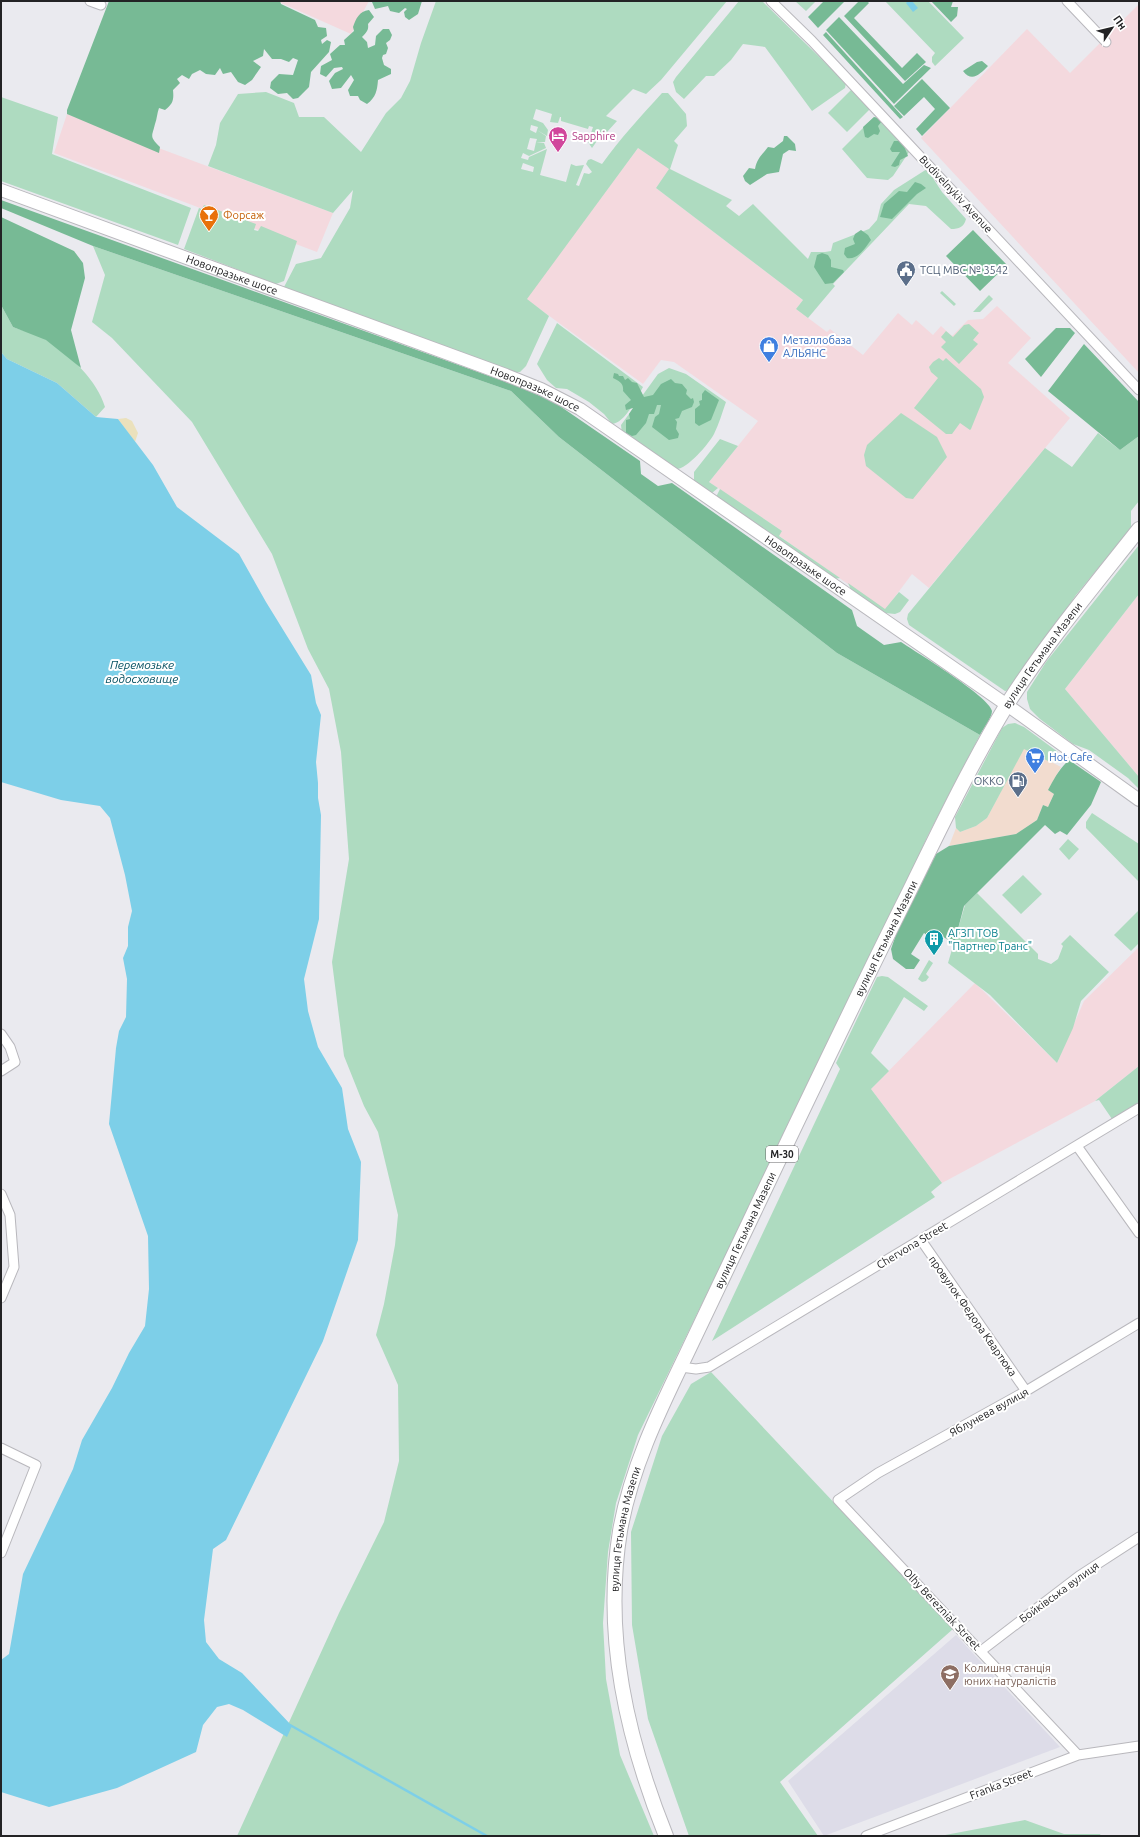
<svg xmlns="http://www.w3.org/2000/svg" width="1140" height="1837" font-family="Ubuntu,sans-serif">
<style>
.commercial{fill:#f2dccf}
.industrial{fill:#f4d9de}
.built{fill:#dddce8}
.green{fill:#aedbc0;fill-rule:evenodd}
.forest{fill:#77ba95}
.sand{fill:#ebe1bc}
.water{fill:#7dcfe8}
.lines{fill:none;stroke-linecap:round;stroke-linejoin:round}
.stream{stroke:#7dcfe8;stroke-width:2.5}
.minor-casing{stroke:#b9b8bd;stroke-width:11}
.major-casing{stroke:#b9b8bd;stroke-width:14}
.highway-casing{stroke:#b9b8bd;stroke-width:16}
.minor{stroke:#fff;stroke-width:9}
.major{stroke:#fff;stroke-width:12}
.highway{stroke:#fff;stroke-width:14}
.labels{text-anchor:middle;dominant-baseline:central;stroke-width:4;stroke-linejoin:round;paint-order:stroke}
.shield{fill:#fff;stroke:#656566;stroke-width:1}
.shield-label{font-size:10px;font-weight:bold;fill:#232325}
.hotel-label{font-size:11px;fill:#b23c85;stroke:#fff;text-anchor:start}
.street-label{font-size:11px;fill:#232325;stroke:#fff}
.food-label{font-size:11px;fill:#c56008;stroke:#fff;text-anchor:start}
.service-label{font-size:11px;fill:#4e5e75;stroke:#fff;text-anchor:start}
.shop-label{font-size:11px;fill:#366cbe;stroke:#fff;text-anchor:start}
.culture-label{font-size:11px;fill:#0d838f;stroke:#fff;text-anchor:start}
.education-label{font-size:11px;fill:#785e54;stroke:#fff;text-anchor:start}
.water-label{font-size:12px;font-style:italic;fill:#055061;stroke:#fff}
</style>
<rect width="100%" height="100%" fill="#eaeaef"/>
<path class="commercial" d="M1024,748L1061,767L1048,790L1054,794L1048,807L1043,805L1037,820L1016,834L949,846L956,828L960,832L976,826L987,818Z"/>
<path class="industrial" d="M277,1H369L351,34Z
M1139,4V373L921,138L1027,29L1070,73Z
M67,114L333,213L317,252L54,153Z
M638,148L670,169L656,188L803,300L796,309L827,332L830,329L863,355L898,313L912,325L916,320L933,335L941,326L952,336L968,320L983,319L997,306L1031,338L1008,363L1070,418L929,588L912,574L885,610L778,535L782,531L709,482L758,421L674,362L661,360L643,384L526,299Z
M1139,594V777L1065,689Z
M1139,947V1066L1095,1101L942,1183L871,1089L975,983L1057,1063L1084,1001Z"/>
<path class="built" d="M956,1635L1060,1747L824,1836L788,1781Z"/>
<path class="green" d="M436,1H727L661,80L646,94L633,89L606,116L617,121L607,132L604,131L592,148L588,142L593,127L589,126L588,129L561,121V117H560L558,123L550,122L552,114L536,109L533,119L543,123L548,130L547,136L537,130L538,127L531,125L530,130L536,133L537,130L546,136L545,142H536L537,139L530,138L527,149L534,151L536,142L544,143L546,148L529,156L523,153L521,158L528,160L529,157L547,149L540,175L566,182L571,164L576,166L584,165L576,185L579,186L584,173L589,174L592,172L586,164L588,160L591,159L602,164C620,139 641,116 662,93H668L686,114L687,126L674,141L678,145L670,169L732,200L726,206L739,216L753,204L808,259L811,252H825L831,251L833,243L869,229L877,220L881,204L894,190L927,169L942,192L966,219C964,227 959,229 951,229L926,206L909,204L833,284L835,286L808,318L796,309L803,300L656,188L669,169L638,148L527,299L549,316L526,366L520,372H512L284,287L296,264L321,258L350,208L353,190L333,213L208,166L216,145L220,123L238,94L266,92L294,103L299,117H324L361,152L386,113L401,98L410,81L421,43ZM523,163L534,167L533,172L521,169Z
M739,1H762L846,83L845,88L812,111L765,47L743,44L731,60L714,76H706L684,99L676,92L673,82L676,77Z
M795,1H816L806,11Z
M885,1H928L964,38L935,66L932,62V57L935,53Z
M851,90L870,109L847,132L828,113Z
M1,97L58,117L52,154L191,208L178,245L1,181Z
M874,117L878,118L907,148L909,152L893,176L888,180L867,178L842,149Z
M204,205L256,224L254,230L258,231L261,226L297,241L284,281L276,284L184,249L199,208L202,209Z
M93,246L511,391L559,437L837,653L980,735L927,837L909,879L638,1435L616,1503L608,1552L603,1623L606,1679L620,1755L654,1836H237L339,1613L384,1522L399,1461L398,1385L376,1335L384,1304L395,1245L398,1215L378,1132L364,1106L344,1056L332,962L349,859L341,752L329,689L308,649L272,554L192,422L112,338L92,322L105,275Z
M942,291L956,304L954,306L940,293Z
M989,295L993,299L980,312H973Z
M1,305L13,327C23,331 38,334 47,340C71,356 97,380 105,407L96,417L57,383L7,359L1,352Z
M557,323L643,387C637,398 625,423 612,424L604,414L589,402L567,389L556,388L547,380L537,364Z
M969,324L979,333L973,340L978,344L959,364L941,347L946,342L941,337L946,331L953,337L964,325Z
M939,358L943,361L946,358L981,389L984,397L971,429L970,430L960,423L952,434H946L914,408L938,378L931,372L929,367L933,362Z
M669,368L686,374L726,402C722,413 719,424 714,434C709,444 686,470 676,469L622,434L621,425L658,374Z
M901,413L937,437L947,457L913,499L906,498L866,466L864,455L867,445Z
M1098,433L1120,450L1139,436V501L1131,511V528L1076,595L1017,682L1010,690L1005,691L909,625L907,619L908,614L1045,448L1072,467Z
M720,439L738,446L709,482L718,488L712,493L694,481V472Z
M720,489L782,531L779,536L840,578L834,579L716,497Z
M1139,545V594L1065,689L1139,777V789L1128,778L1089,750L1073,744L1040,719L1030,709L1027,699V692L1046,662Z
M848,583L885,609L899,592L909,600L900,612L895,614L885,613L851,590Z
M1015,723L1024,727L1058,752L1050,762L1024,749L987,818L976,826L960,832L956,828L955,817L1002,728L1008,724Z
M1092,813L1139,844V882L1086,828V822Z
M1068,839L1079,849L1069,860L1059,849Z
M1023,875L1042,894L1021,914L1002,895Z
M977,893L1038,954V959L1051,964L1058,959L1063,946L1061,944L1070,935L1109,972L1081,1001L1073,1028L1057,1063L990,995L948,963L965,905Z
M1139,910V933L1138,934L1139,943L1131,951L1114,935Z
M929,960L933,963L926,974L929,977L926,981L922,982L918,979Z
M882,976L888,977L928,1006L924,1011L904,997L871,1053L889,1071L871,1089L942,1183L931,1192L935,1197L712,1341L840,1069L836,1063L877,977Z
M1139,1066V1102L1112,1119L1099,1100L1095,1101Z
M711,1372L953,1629L780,1782L818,1836H689L648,1719L632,1625L631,1532L662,1436L691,1384Z
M1025,1820L1064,1834H1100L1101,1836H940Z"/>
<path class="forest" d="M109,1H280L281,4L315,20L318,27L326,28L327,36L321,40L322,44L327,40L331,42L329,52L311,72L309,87L298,98L293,99L287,93L278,94L270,88L271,82L279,74L293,75L298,60L293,58L289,62L281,59H272L264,49L263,56L253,61L261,67L252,80L245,85L238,82L231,72L223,74L220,68L215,75L206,74L200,70L192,74L189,79L182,75L177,79L180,83L173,90C174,100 173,104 165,110L159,108C157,113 157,119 155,124C152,137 149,136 160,147L159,153L67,114V110Z
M373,1H422L418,14L409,20L405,17L404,12L407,9L405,8L399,13L390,11L388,6L375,9L372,2Z
M824,1H845L818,28L808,17Z
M859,1H867L869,3L854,18L902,68L917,53L926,62L905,81L844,16Z
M931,1H953L951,7H958L957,16L951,22Z
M369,10L374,17L368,24C369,30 366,33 362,37L367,42L368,48L375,45L376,36L383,29H389L392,35L390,40L386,43L388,48L386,54L383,55L382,58L384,65L391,69V74L378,80C377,91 376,97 367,104L360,100L358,96H350L348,90L354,80L351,75L341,88L332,89L329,81L335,73L343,69L342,67L334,68L326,77L320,74L321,66L332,60L330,54L340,45H345L344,40L354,31L353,27C356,19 359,11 369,10Z
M839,17L903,84L924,65L931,68L894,104L826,30Z
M826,32L903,117L900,119L823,35Z
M982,61L988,66C980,74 972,83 963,71L977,62Z
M922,79L950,108L922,136L916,129L935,109L924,97L904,116L894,106Z
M874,117L878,118L882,121L878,126L880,131L878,135L874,134L868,138L865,137L863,127Z
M784,136H787L795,144L796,151L789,150L783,154L779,172L767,174L750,185L745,181L743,176L749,168L755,169C757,158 762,155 768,147L774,148L783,141Z
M894,141H902L908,156L900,160L899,165L895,167L891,166L900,152H892L890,149Z
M915,182L921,184L926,188L917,194L892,219L880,217L884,204L899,191L907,192Z
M1,200L517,386L554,402L640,461L641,474L658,486L672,483L852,610L857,626L884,645L901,642C916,652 990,697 992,711C992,718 983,729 980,735L837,653L559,437L511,391L93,246L1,208Z
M1,217L74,251L83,263L85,278L71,330L81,368L46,340L13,327L1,305Z
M861,230L868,235L871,240C865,248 858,260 847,258L844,254L845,248L855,244L853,239L855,234Z
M973,230L1007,265L980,291L946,256Z
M822,253L828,255L831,260V267L843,270L844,272L833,283L825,284L814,267L817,255Z
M1056,328H1070L1075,333L1041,377L1025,359Z
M1084,344L1139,402V436L1120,450L1048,391Z
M614,373L618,374L619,376H623L625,380L628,378L632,382L637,383L644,397L653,395L661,384L671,379L675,383L682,384L687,390L686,394L691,399L693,398L694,402L692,407L682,411L679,418L675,419L677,422L676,429L679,434L678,438L669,440L652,427L655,417L659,414L661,405H657L654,414H649L646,423L636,435L632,436L626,433V420L630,419L629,414L633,408L626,410L625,405L631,400L623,391C624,383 619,381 613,378Z
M705,390L719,400L711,420L699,426L695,423V409L700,405L699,401L702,400V394Z
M1069,760L1101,782L1091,805L1067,835L1060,831L1055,834L1045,825L964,906L954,944L942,936L937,942L924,933L911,954L920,960L914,969H906L893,959L891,949L899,926L936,854L949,846L1016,834L1037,820L1043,805L1048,807L1054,794L1048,790C1054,779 1059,769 1069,760Z"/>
<path class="sand" d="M126,418L132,421L138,433L135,442L118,419Z"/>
<path class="water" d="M908,1H912L918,8L913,12L906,3Z
M1,352L7,359L57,383L96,417L118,419L153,465L177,507L239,554L266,602L311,675L316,703L321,715L316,762L318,783V798L321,815L319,919L304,979L308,1011L318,1047L342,1088L348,1129L361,1162L358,1240L323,1341L226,1540L213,1549L204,1620L206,1642L219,1659L242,1673L292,1726L287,1737L243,1710L229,1704L217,1707L203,1725L196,1752L117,1788L49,1807L1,1792V1660L9,1654L23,1574L73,1469L82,1440L112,1388L129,1353L145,1326L149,1289L148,1236L109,1124L116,1048L119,1031L126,1017L127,979L123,958L128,946V927L132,911L125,875L110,818L100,806L61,800L1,782Z"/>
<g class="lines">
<path class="stream" d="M290,1725L487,1836"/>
<g class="minor-casing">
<path id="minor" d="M90,1L101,5
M771,1L812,41L1139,390
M1067,1L1106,42
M1,1034L10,1047L15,1062L1,1071
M1077,1146L1139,1233
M1,1194L10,1215L14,1267L1,1298
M921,1240L1026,1391
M681,1367L696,1369L709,1367L1139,1108
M1,1448L36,1465L1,1553
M981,1651L1079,1576L1139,1537
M1078,1755L838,1500L878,1473L1026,1391L1139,1323
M866,1836L1078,1755L1139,1746"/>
</g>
<g class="major-casing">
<g id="major">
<path id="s1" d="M1,190L506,375L541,389L580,409L1007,705L1139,800"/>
</g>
</g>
<g class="highway-casing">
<g id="highway">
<path id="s2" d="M666,1836C627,1739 603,1636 620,1531C631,1468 659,1411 686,1355C709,1306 732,1258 755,1210C805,1105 855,1000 907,896C939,831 970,765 1008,703C1047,642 1094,586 1139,529"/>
</g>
</g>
<use href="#minor" class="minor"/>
<use href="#major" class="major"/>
<use href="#highway" class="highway"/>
</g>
<defs>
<g id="hotel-pin" transform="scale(1)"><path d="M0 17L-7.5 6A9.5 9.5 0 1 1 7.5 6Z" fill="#d1479c" stroke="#fff"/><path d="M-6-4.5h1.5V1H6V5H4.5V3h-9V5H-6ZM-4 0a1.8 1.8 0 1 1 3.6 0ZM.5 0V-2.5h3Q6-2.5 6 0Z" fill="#fff"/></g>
<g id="bar-pin" transform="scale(1)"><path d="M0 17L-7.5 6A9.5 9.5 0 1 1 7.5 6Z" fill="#e8710a" stroke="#fff"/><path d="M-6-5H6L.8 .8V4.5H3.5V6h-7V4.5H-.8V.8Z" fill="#fff"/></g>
<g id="civic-pin" transform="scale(1)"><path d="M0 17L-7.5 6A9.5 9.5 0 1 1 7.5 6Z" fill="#5c6f8a" stroke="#fff"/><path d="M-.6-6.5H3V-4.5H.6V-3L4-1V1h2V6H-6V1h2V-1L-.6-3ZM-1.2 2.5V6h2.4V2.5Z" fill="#fff"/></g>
<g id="shop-pin" transform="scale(1)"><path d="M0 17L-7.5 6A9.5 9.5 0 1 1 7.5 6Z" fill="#3f7fe0" stroke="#fff"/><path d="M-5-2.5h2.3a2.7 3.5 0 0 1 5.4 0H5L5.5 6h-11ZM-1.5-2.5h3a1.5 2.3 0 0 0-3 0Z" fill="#fff"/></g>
<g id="supermarket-pin" transform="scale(1)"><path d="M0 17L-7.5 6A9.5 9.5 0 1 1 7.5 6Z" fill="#3f7fe0" stroke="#fff"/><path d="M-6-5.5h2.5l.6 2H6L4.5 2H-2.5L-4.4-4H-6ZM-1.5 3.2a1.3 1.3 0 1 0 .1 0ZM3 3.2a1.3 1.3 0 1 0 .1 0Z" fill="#fff"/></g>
<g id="fuel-pin" transform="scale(1)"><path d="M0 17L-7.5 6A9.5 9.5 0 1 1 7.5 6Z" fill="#5c6f8a" stroke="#fff"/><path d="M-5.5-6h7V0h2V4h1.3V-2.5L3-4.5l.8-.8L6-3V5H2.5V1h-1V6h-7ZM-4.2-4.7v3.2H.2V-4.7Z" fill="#fff"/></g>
<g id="building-pin" transform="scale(1)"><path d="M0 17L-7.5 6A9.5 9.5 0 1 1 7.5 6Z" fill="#0f9aa8" stroke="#fff"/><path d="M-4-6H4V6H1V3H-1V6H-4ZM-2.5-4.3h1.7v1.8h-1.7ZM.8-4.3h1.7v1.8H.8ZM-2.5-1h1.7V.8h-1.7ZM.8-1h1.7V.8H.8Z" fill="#fff"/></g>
<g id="school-pin" transform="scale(1)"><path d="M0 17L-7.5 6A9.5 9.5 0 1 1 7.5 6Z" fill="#8d6e63" stroke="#fff"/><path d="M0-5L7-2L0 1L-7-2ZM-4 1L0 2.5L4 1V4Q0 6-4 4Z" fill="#fff"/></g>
</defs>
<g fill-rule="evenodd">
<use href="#hotel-pin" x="558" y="136"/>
<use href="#bar-pin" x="209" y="215"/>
<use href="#civic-pin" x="906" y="270"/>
<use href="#shop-pin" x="769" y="346"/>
<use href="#supermarket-pin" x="1035" y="757"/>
<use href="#fuel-pin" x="1018" y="781"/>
<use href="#building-pin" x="934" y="939"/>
<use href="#school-pin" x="950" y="1674"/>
</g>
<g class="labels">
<rect class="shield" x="766" y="1146" width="32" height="16" rx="3"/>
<g class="shield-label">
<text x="782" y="1154">М-30</text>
</g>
<g class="hotel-label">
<text x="572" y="136">Sapphire</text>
</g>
<g class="street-label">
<text transform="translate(956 194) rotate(47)">Budivelnykiv Avenue</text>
<text stroke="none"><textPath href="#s1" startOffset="246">Новопразьке шосе</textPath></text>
<text stroke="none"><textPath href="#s1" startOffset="570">Новопразьке шосе</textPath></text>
<text stroke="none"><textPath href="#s1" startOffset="894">Новопразьке шосе</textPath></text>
<text stroke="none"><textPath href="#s2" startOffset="1287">вулиця Гетьмана Мазепи</textPath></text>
<text stroke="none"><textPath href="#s2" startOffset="963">вулиця Гетьмана Мазепи</textPath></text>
<text stroke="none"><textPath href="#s2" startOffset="639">вулиця Гетьмана Мазепи</textPath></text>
<text transform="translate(912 1245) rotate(-31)">Chervona Street</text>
<text transform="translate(973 1316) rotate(55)">провулок Федора Квартюка</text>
<text transform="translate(989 1412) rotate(-29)">Яблунева вулиця</text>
<text stroke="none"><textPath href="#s2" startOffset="315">вулиця Гетьмана Мазепи</textPath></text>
<text transform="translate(1059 1592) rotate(-36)">Бойківська вулиця</text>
<text transform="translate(942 1609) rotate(47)">Olhy Berezniak Street</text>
<text transform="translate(1001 1784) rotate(-21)">Franka Street</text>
</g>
<g class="food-label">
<text x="223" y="215">Форсаж</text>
</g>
<g class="service-label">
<text x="920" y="270">ТСЦ МВС № 3542</text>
<text x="1004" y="781" text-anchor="end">OKKO</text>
</g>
<g class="shop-label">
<text x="783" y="340">Металлобаза<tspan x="783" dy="13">АЛЬЯНС</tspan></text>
<text x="1049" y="757">Hot Cafe</text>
</g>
<g class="culture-label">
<text x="948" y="933">АГЗП ТОВ<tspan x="948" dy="13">"Партнер Транс"</tspan></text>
</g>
<g class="education-label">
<text x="964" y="1668">Колишня станція<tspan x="964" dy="13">юних натуралістів</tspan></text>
</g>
<g class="water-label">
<text x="142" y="664">Перемозьке<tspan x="142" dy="14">водосховище</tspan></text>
</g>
</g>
<rect width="1140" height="1837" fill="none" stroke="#232325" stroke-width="4"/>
<g transform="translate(1112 28) rotate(55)" stroke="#ffffff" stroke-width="3" paint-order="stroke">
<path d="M0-3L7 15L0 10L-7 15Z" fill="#232325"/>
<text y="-6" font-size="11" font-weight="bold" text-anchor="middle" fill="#232325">Пн</text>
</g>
</svg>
